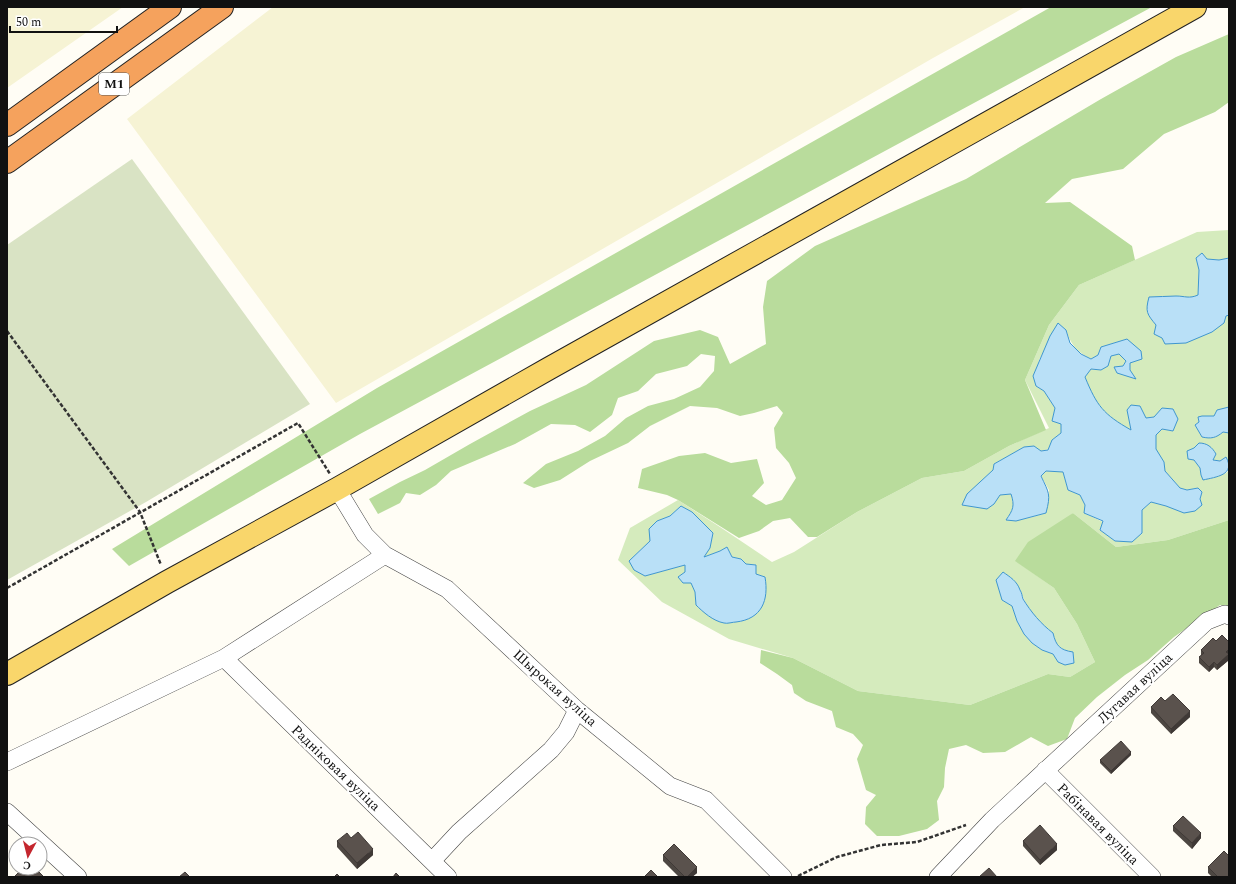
<svg xmlns="http://www.w3.org/2000/svg" width="1236" height="884" font-family="Spectral,serif">
<style>
.farmland{fill:#f6f3d4}
.green{fill:#d5ebbd;fill-rule:evenodd}
.forest{fill:#b9dc9c}
.cemetery{fill:#d9e3c4}
.water{fill:#b9e0f7;stroke:#3f96cf}
.lines{fill:none;stroke-linecap:round;stroke-linejoin:round}
.minor-casing{stroke:#444;stroke-width:18}
.major-casing{stroke:#222;stroke-width:24}
.highway-casing{stroke:#222;stroke-width:24}
.path{stroke:#333;stroke-width:2.5;stroke-dasharray:4 2;stroke-linecap:butt}
.minor{stroke:#fff;stroke-width:17}
.major{stroke:#f9d66b;stroke-width:22}
.highway{stroke:#f5a25d;stroke-width:22}
.wall{fill:#4d4742}
.shaded-wall{fill:#3f3936}
.building{fill:#5a524d;stroke:#3f3936}
.labels{text-anchor:middle;dominant-baseline:central;stroke-width:4;stroke-linejoin:round;paint-order:stroke}
.shield{fill:#fff;stroke:#585858;stroke-width:1}
.shield-label{font-size:13px;font-weight:bold;fill:#111}
.street-label{font-size:14px;fill:#111;stroke:#fff}
</style>
<rect width="100%" height="100%" fill="#fffdf5"/>
<path class="farmland" d="M7,7H123L7,88Z
M273,7H1025L933,58L336,403L127,119Z"/>
<path class="green" d="M1229,230V258L1219,260L1196,258L1199,270L1198,295L1191,298L1176,296L1163,298L1149,316L1156,325L1229,315V407L1217,410L1214,416H1202L1198,417L1199,422L1195,425L1202,437C1211,439 1216,438 1223,432L1229,433V462L1226,457L1220,461L1213,460L1199,443L1194,448V460L1200,468L1201,475L1209,479L1226,473L1229,470V520L1168,540L1116,547L1073,513L1016,561L1054,588L1077,624L1095,662L1070,677L1048,674L970,705L858,691L793,658L729,639L662,602L618,560L630,528L678,500L720,527L772,562L794,552L857,512L922,478L964,471L1009,446L1049,428L1025,380L1049,325L1079,285L1197,232ZM1066,330C1072,346 1076,351 1091,359L1098,355L1101,347L1127,339L1130,370L1135,379L1123,366L1126,361L1119,354L1111,356L1101,370L1091,369L1085,377C1091,393 1098,408 1112,419C1118,423 1125,427 1131,430L1130,421L1154,417L1178,419L1173,431L1162,429L1156,435V450L1164,462L1165,471L1180,488L1187,490L1198,488L1202,492L1200,499L1166,506L1151,502L1142,510V534L1115,541L1100,530L1103,522L1084,513L1085,505L1080,495L1068,490L1063,472L1046,471L1041,476L1049,490L1046,513C1033,517 1020,521 1007,520C1013,509 1015,507 1011,494L1000,495L994,504L973,506L963,505L982,481L993,470L994,464L1024,447L1041,451L1049,449L1052,440L1061,433V424L1052,421L1055,408L1044,391L1036,386L1039,360L1044,351ZM681,506L692,512L705,525L704,557L720,551L727,547L732,557L741,559L746,564L756,565V574L765,577C769,600 762,619 736,622C733,622 727,624 724,623C719,622 701,608 696,605L695,592L691,583L679,577L685,572V565L645,576L629,561L650,541L657,521L670,516ZM1020,589C1025,606 1038,623 1053,633C1055,644 1057,646 1067,651L1053,654L1042,650L1032,643L1024,634L1017,621L1012,606L1002,600L1001,594Z"/>
<path class="forest" d="M1051,7H1152L360,434L129,566L112,549L377,388Z
M1229,34V102L1215,112L1164,134L1123,169L1072,179L1045,203L1070,202L1132,246L1135,260L1079,285L1049,325L1025,380L1046,430L1009,446L964,471L922,478L857,512L817,537H808L790,518L773,521L759,531L739,538L678,500L667,495L638,488L642,469L679,456L705,453L731,463L757,459L764,483L752,496L766,505L782,500L796,478L789,463L776,448L774,428L783,413L777,406L754,413L740,416L717,408L690,406L650,426L628,443L590,461L560,480L534,488L523,483L546,464L578,451L605,436L626,418L648,406L674,399L700,387L714,371L715,356L701,354L687,366L656,374L638,391L618,398L612,415L590,432L575,425L551,424L515,444L451,471L436,485L420,495L406,493L400,503L378,514L369,499L400,482L425,470L470,444L530,411L586,385L654,341L700,330L718,337L730,364L766,344L763,307L767,281L815,246L966,179L1101,99L1176,57Z
M1073,513L1116,547L1168,540L1229,520V607L1220,605L1174,637L1148,660L1125,675L1097,697L1075,718L1067,739L1048,746L1031,737L1005,752L983,753L966,745L949,749L945,768L944,787L937,801L939,820L927,829L899,836H877L865,824L866,807L876,795L866,790L857,759L863,745L853,734L836,727L832,711L806,701L794,693L792,685L777,674L760,663L761,650L793,658L858,691L970,705L1048,674L1070,677L1095,662L1077,624L1054,588L1015,561L1028,542Z"/>
<path class="cemetery" d="M132,159L310,404L146,502L7,580V245Z"/>
<path class="water" d="M1202,253L1207,259L1219,260L1229,258V315L1226,316L1224,323L1212,332L1186,343L1165,344L1162,338L1154,334L1156,325C1147,314 1145,312 1149,297C1158,297 1167,296 1176,296C1185,296 1189,299 1198,295L1199,270L1196,258Z
M1058,323L1066,330L1070,343L1081,354L1091,359L1098,355L1101,347L1127,339L1141,351L1142,359L1130,363V370L1136,379L1117,373L1114,367L1123,366L1126,361L1119,354L1111,356L1108,366L1101,370L1091,369L1085,377C1097,406 1103,414 1131,430L1127,410L1131,405L1140,406L1146,418L1154,417L1162,408L1173,409L1178,419L1173,431L1162,429L1156,435V449L1164,462L1165,471L1180,488L1187,490L1198,488L1202,492L1200,499L1202,505L1195,511L1184,513L1166,506L1151,502L1142,510V533L1132,542L1115,541L1100,530L1103,521L1084,513L1085,505L1080,495L1068,490L1063,472L1046,471L1041,476C1049,493 1051,494 1046,513L1016,521L1006,520C1013,510 1015,506 1011,494L1000,495L994,504L987,509L962,505L967,494L993,470L994,464L1024,447L1034,446L1041,451L1048,450L1052,440L1061,433V424L1052,421L1055,408L1044,391L1036,386L1033,376L1050,336Z
M1229,407V433L1223,432C1216,438 1211,439 1202,437L1195,425L1199,422L1198,417L1202,416H1214L1217,410Z
M1199,443C1207,443 1212,447 1216,454L1213,460L1220,461L1226,457C1236,475 1216,477 1203,480L1201,475L1200,468L1194,460L1188,459L1187,451L1194,448Z
M681,506L692,512L713,533L710,548L704,557L720,551L727,547L732,557L741,559L746,564L756,565V574L765,577C769,600 762,619 736,622C733,622 727,624 724,623C713,621 703,612 696,605L695,592L691,583H683L678,577L685,572V565L645,576L634,570L629,561L650,541L649,529L657,521L670,516Z
M1003,572C1010,577 1017,581 1020,590C1022,593 1022,596 1023,599C1031,612 1041,624 1053,633C1056,646 1060,650 1073,652L1074,663L1065,665L1058,662L1053,654L1042,650L1032,643L1024,634L1017,621L1012,606L1002,600L996,580Z"/>
<g class="lines">
<g class="minor-casing">
<path id="minor" d="M337,489L365,535L385,555L447,589L577,710L670,786L706,800L783,877
M224,658L448,877
M7,762L224,658L385,555
M1045,770L1152,877
M7,812L78,877
M432,861L459,832L551,750L566,732L577,710
M938,877L992,820L1207,621L1225,614L1229,616"/>
</g>
<g class="major-casing">
<path id="major" d="M7,674L167,582L337,489L548,369L1195,7"/>
</g>
<g class="highway-casing">
<path id="highway" d="M7,125L170,7
M7,162L222,7"/>
</g>
<path class="path" d="M7,331L140,512L161,565
M7,588L298,423L330,474
M798,876L837,857L881,845L917,842L966,825"/>
<use href="#minor" class="minor"/>
<use href="#major" class="major"/>
<use href="#highway" class="highway"/>
</g>
<path class="wall" d="M1216,641L1229,642V660L1217,670L1214,667L1209,672L1199,663V657L1201,656V650Z
M1165,701L1190,717L1171,734L1151,713V707Z
M1131,755L1111,774L1100,763V760Z
M1173,826L1201,838L1192,849L1173,831Z
M337,841L373,855L357,869L337,847Z
M1023,841L1057,850L1040,865L1023,846Z
M663,855L697,873L692,877H679L663,861Z
M1208,867L1229,877H1212L1208,873Z"/>
<path class="shaded-wall" d="M1229,649V660L1217,670V665L1226,652Z
M1214,662V667L1209,672V667Z
M1190,711V717L1171,734V729Z
M1131,752V755L1111,774V771Z
M1201,833V838L1192,849V843Z
M1057,844V850L1040,865V860Z
M373,849V855L357,869V863Z
M697,867V873L692,877H687Z"/>
<path class="building" d="M1222,635L1229,642V649L1226,652L1229,654L1217,665L1214,662L1209,667L1199,657L1204,653L1201,650L1213,638L1216,641Z
M1173,694L1190,711L1171,729L1151,707L1161,697L1165,701Z
M1121,741L1131,752L1111,771L1100,760Z
M1183,816L1201,833L1192,843L1173,826Z
M1040,825L1057,844L1040,860L1023,841Z
M358,832L373,849L357,863L337,841L347,833L351,838Z
M674,844L697,867L687,877H685L663,855Z
M1224,851L1229,856V877H1218L1208,867Z
M23,868H35L44,877H14Z
M989,868L997,877H979Z
M651,870L658,877H644Z
M185,872L190,877H179Z
M396,873L400,877H393Z
M337,874L340,877H334Z"/>
<g class="labels">
<rect class="shield" x="99" y="73" width="30" height="22" rx="3"/>
<g class="shield-label">
<text x="114" y="84">М1</text>
</g>
<g class="street-label">
<text transform="translate(555 688) rotate(42)">Шырокая вуліца</text>
<text transform="translate(1135 688) rotate(-43)">Лугавая вуліца</text>
<text transform="translate(336 768) rotate(44)">Радніковая вуліца</text>
<text transform="translate(1098 824) rotate(45)">Рабінавая вуліца</text>
</g>
</g>
<rect width="1236" height="884" fill="none" stroke="#111111" stroke-width="16"/>
<g transform="translate(28 856) rotate(187)"><circle r="19" fill="#ffffff" stroke="#a0a0a0"/>
<path d="M0-3L7 15L0 10L-7 15Z" fill="#c4262e"/>
<text y="-6" font-size="11" font-weight="bold" text-anchor="middle" fill="#111111">С</text>
</g>
<path d="M10 26v6h107v-6" fill="none" stroke="#111111" stroke-width="2"/>
<text x="16" y="26" font-size="12" fill="#111111" stroke="#ffffff" stroke-width="3" paint-order="stroke">50 m</text>
</svg>
